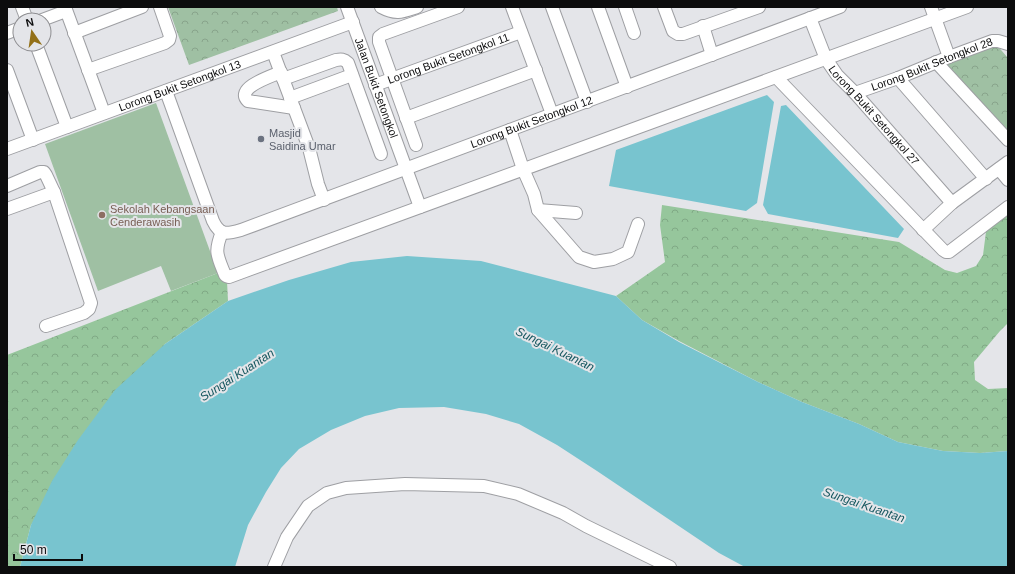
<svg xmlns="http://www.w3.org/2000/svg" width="1015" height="574" font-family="Arial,sans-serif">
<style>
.forest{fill:url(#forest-crowns)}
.park{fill:url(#park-crowns)}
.garden{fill:#9fc0a3}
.water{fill:#78c4cf}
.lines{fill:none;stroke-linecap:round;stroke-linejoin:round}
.minor-casing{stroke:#9e9fa3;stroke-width:14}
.minor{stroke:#fff;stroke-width:12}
.worship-dot{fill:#6b7280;stroke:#e4e5e9;stroke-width:1.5}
.education-dot{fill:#8d6e63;stroke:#e4e5e9;stroke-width:1.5}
.labels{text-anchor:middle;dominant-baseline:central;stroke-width:4;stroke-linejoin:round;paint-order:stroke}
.street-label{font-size:11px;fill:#0c0c0d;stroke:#e4e5e9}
.worship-label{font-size:11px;fill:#5b616d;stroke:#e4e5e9;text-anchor:start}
.education-label{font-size:11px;fill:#785e54;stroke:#e4e5e9;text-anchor:start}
.water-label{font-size:12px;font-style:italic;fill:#15575f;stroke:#e4e5e9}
</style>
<defs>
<pattern id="forest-crowns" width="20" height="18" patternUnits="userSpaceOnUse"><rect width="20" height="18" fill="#96c69c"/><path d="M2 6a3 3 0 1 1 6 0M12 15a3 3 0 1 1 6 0" fill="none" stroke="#80a985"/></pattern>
<pattern id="park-crowns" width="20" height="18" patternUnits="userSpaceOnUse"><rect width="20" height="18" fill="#9fc0a3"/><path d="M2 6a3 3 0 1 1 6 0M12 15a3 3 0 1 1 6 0" fill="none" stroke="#88a48b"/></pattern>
</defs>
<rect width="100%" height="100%" fill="#e4e5e9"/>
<path class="forest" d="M662,205L899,242L945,270L957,273L976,266L983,255L987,224L1008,208V323L1000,331L974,362L975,380L988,389L1008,388V451L980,453L943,451L898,442L859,424L802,402L758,382L679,341L642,320L616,296L665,262L660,225Z
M218,273L227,281L228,301L165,344L31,525L20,567H7V355Z"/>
<path class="park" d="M168,7H337L338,11L189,65Z
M995,43L1008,58V139L939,62Z"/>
<path class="garden" d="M156,103L218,273L171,291L161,266L98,291L45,144Z"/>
<path class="water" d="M767,95L774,102L757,203L746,211L609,186L616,150Z
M786,105L904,229L898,238L768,214L763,205L781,106Z
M407,256L481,261L616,296L642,320L679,342L758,382L802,402L859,424L898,442L943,451L980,453L1008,451V567H745L719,553L597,471L557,445L519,424L486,414L444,407L399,408L365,416L331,430L299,449L281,468L266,492L248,525L235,567H20L31,525L52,481L78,440L115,390L165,344L228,301L289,280L351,262Z"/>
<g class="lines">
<g class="minor-casing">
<g id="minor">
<path d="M22,7L27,20"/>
<path d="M65,7L104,113"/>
<path id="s1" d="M347,7L420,207"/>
<path d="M381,7C396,15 402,12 417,7"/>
<path d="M512,7L552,114"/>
<path d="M552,7L587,102"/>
<path d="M598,7L627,87"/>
<path d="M625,7L634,33"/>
<path d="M664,7L673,31L678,34H683L759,7"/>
<path d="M931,7L949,57"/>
<path id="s2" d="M810,18L826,59L837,75L855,93L952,203"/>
<path d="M42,20L66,11"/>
<path d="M703,26L712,55"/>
<path d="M7,33L20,28"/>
<path d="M74,33L142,7"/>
<path d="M36,44L67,127"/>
<path d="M273,52L309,148L318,184L324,200"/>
<path d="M936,62L1008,140"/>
<path d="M7,70L33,140"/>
<path d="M88,70L165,43L169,40L170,36L160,7"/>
<path d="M281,72C272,76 234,88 248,101L294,108"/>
<path d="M776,77L943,250L946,252H949L1008,207"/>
<path d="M898,78L986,179"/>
<path d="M283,79L336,60C341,59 344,59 348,63L381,154"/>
<path id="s3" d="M375,85L521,32"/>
<path id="s4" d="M166,91L213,221C220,236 227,234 241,230L840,7"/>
<path id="s5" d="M855,93L898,78L949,57L992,41H998L1008,44"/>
<path d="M290,98L352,75"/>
<path d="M406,118L536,70"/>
<path d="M510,130L523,169L534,194L538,210L579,257L594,262L613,259L628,252L638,224"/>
<path d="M416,145L379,42V37L383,34L458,7"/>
<path id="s6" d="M7,149L353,22"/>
<path d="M999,169L1008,180"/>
<path d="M7,186L40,172H44L46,175L54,192L91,303L89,309L84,313L46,326"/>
<path d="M7,209L54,192"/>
<path d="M538,210L576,213"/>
<path d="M923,230L952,203L1008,162"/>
<path d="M222,232C214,252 217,255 225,275L226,276L229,277L967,7"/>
<path d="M274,567L287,537L308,506L327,493L346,488L405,484L484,486L518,494L563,513L586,526L670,567"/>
</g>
</g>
<use href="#minor" class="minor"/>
</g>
<circle class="worship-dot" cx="261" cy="139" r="4"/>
<circle class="education-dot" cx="102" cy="215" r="4"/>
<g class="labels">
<g class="street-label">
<text stroke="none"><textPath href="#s3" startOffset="78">Lorong Bukit Setongkol 11</textPath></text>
<text stroke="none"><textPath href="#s5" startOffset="82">Lorong Bukit Setongkol 28</textPath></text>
<text stroke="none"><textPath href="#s6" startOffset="184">Lorong Bukit Setongkol 13</textPath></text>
<text stroke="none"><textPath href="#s1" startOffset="86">Jalan Bukit Setongkol</textPath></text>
<text stroke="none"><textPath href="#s2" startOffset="118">Lorong Bukit Setongkol 27</textPath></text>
<text stroke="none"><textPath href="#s4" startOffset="482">Lorong Bukit Setongkol 12</textPath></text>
</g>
<g class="worship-label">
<text x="269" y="133">Masjid<tspan x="269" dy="13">Saidina Umar</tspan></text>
</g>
<g class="education-label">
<text x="110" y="209">Sekolah Kebangsaan<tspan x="110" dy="13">Cenderawasih</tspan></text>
</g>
<g class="water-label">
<text transform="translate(555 349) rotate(26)">Sungai Kuantan</text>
<text transform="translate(237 375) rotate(-33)">Sungai Kuantan</text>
<text transform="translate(864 505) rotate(19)">Sungai Kuantan</text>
</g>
</g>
<rect width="1015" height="574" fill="none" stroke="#0c0c0d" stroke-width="16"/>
<g transform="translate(32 32) rotate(347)"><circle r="19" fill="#e4e5e9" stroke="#8e8e91"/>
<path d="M0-3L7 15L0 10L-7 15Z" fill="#937018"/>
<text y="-6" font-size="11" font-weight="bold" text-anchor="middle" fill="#0c0c0d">N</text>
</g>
<path d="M14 554v6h68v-6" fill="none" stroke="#0c0c0d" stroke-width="2"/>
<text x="20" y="554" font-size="12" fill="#0c0c0d" stroke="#e4e5e9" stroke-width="3" paint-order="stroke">50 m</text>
</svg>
